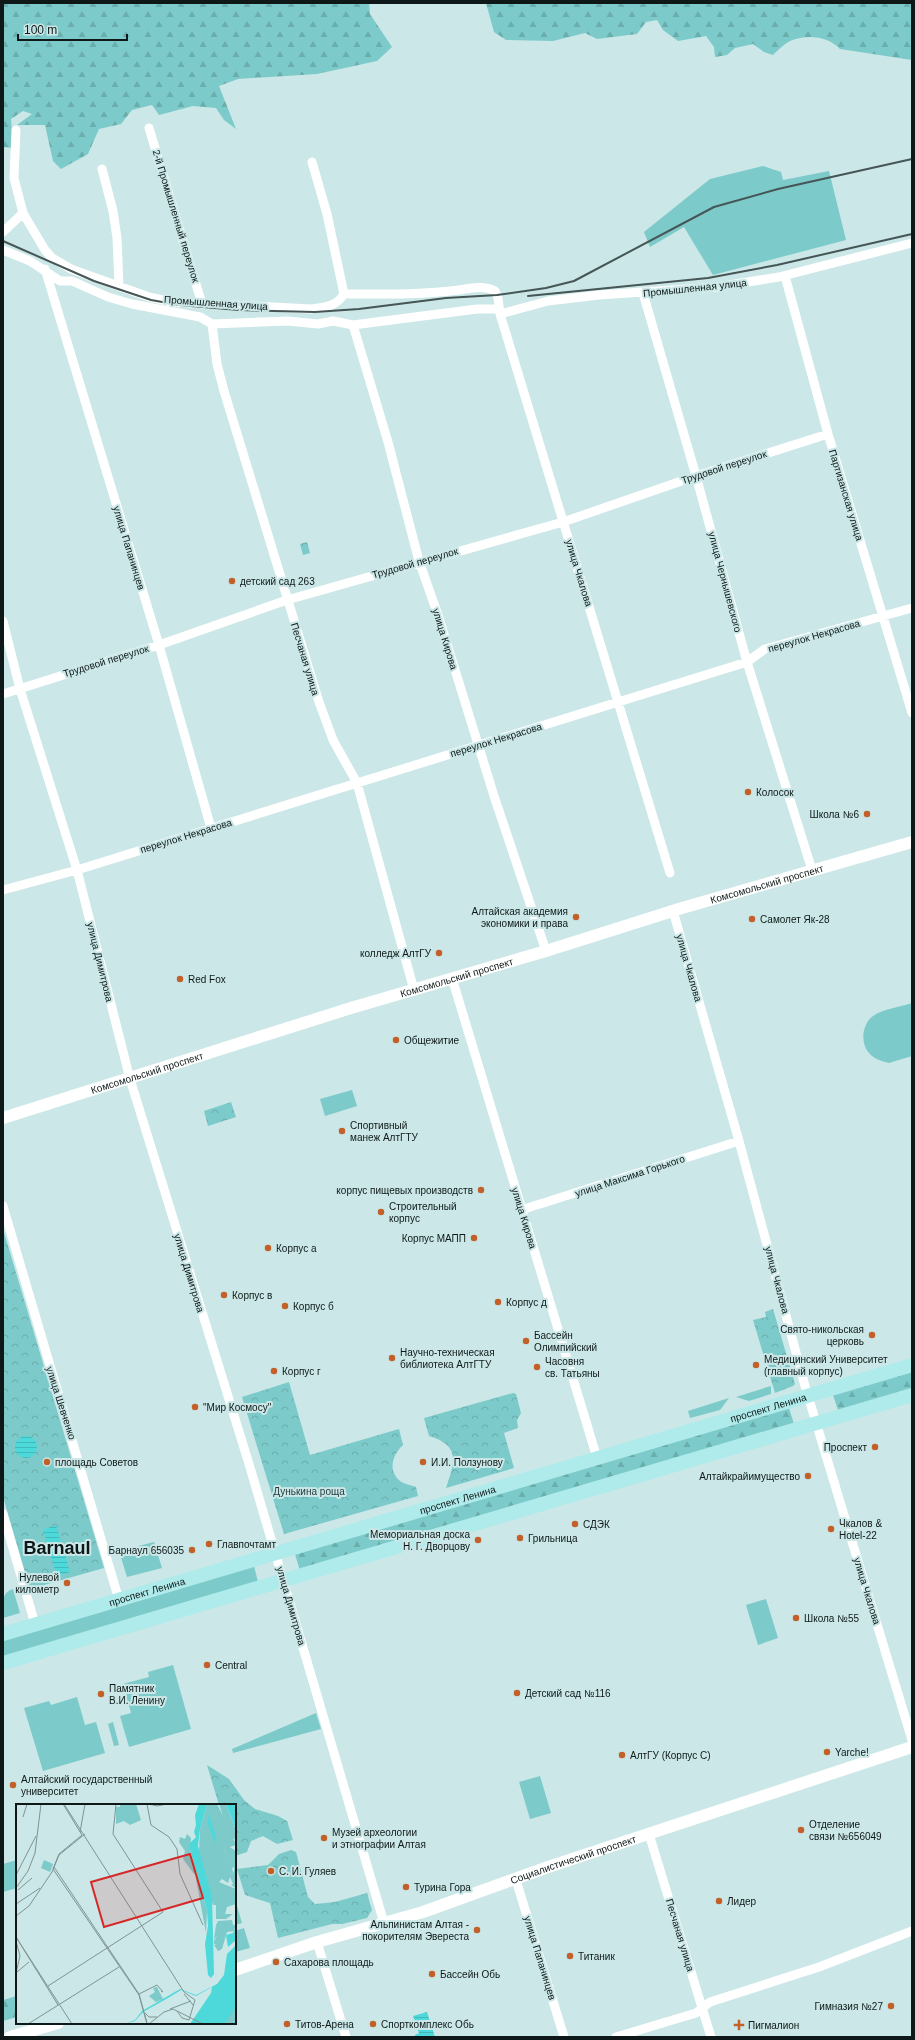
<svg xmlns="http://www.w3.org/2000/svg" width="915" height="2040" font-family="Arial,sans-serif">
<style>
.green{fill:#7ccaca}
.forest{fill:url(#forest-firs)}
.park{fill:url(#park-crowns)}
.water{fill:url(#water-rules)}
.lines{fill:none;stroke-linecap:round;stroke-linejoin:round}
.street{stroke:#fff;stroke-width:9}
.secondary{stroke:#fff;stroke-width:12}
.primary{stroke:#b0ebeb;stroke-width:14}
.rail{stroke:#465555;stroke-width:2}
.poi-dot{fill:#c36029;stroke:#cbe7e7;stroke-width:1.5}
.labels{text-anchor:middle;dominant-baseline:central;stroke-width:4;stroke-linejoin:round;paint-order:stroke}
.street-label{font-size:10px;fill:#0e1818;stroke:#cbe7e7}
.poi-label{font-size:10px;fill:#0e1818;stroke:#cbe7e7;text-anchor:start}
.park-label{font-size:10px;fill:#1f3737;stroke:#cbe7e7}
.town-label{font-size:18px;font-weight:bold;fill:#0e1818;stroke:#cbe7e7}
.inset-river{fill:none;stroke:#4dd8da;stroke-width:2}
.inset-road{fill:none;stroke:#7f9494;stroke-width:1}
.view{fill:#d62828;fill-opacity:0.15;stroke:#d62828;stroke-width:2}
.inset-edge{fill:none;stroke:#0e1818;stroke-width:2}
</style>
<defs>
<pattern id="forest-firs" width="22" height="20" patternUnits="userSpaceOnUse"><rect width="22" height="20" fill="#7ccaca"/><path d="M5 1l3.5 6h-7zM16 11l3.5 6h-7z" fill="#6aadad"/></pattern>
<pattern id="park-crowns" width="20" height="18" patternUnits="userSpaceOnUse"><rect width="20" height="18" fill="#7ccaca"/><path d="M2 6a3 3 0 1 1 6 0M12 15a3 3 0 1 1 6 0" fill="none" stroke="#6aadad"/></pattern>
<pattern id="water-rules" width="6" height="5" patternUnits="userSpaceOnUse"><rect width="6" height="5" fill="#4dd8da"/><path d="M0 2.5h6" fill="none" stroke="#42b9ba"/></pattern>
</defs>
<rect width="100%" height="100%" fill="#cbe7e7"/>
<path class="green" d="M763,166L781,172L783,180L829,171L846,240L713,275L684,227L650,247L644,232L710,179Z
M912,1003V1056L889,1063C881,1061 874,1059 869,1053C860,1043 862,1024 873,1016C883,1009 900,1007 912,1003Z
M352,1090L357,1106L325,1116L320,1099Z
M771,1386V1394L749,1401L736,1397Z
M729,1398L720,1410L690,1418L688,1411Z
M154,1542L162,1568L127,1577L119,1551Z
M254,1566L258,1582L3,1658V1641Z
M13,1589L20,1613L3,1618C3,1605 0,1593 13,1589Z
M766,1599L778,1638L758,1645L746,1605Z
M173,1665L191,1729L129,1747L120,1716L131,1713L123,1684L149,1677L148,1672Z
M77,1697L85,1725L96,1722L105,1753L43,1771L24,1708L49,1701L51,1705Z
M316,1713L321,1729L233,1753L232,1749Z
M113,1722L119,1745L114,1746L108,1724Z
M540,1776L551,1813L530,1819L519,1782Z
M17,1860V1888L3,1892V1864Z
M237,1906L242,1923L235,1925V1907Z
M244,1928L250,1948L235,1952V1931Z"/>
<path class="forest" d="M3,3H369L370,14L392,47L377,61L317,74L238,79L219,86L236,129L224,120L216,108L193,106L159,115L152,105L132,110L121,124L99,129L88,154L61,169L53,161L45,125H17L32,114L23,111L11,119L13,148L3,147Z
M486,3H912V60L840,49C828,36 807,34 790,41C784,44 778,50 773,55L764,52L753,44L735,48L727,55L715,57L714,47L706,36L678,41L663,30L657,20L646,22L637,34L597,39L585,33L553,41L506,40L494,32Z
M912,1372V1389L838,1410L833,1395Z
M789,1408L794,1424L300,1571L295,1554Z
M17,1996V2017L3,2021V2000Z"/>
<path class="park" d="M307,542L310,553L303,555L300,544Z
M231,1102L236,1117L208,1126L204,1111Z
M3,1229L104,1568L30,1589L3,1497Z
M773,1309L795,1384L793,1386L775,1393L753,1320L766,1317L765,1312Z
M289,1382L310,1455L399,1429L403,1445C393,1454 387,1470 400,1481C404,1484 411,1485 416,1487L418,1496L284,1534L242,1397Z
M513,1393L516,1394L521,1413L517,1420L518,1428L504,1433L514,1468L446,1488C454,1463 462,1446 429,1436L424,1418Z
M207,1765L229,1779L244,1800L255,1809L278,1816L287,1821L293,1840L277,1844L263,1836L251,1841L247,1852L235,1856V1805H219Z
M291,1850L296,1852L308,1897L315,1904L335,1902L367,1893L372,1910L367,1918L342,1924H332L278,1938L270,1903L245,1895L237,1869L268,1865L279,1854Z"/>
<path class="water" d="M15 1447a11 11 0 1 1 22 0a11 11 0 1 1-22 0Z
M56,1525L70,1572L57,1576L43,1530Z
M427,2012L435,2037H415V2035L419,2033L413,2016Z"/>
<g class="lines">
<path class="street" d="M149,128L202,304
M16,130L14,178L23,213
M312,162L327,214L344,294
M102,169L113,211L117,238L119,285
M3,232L23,213L45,250L52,258L71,269L149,297L172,302L311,309C325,307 336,307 344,294
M3,250L30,261L60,281H72L108,297L132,304L200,317L212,324
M45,269L159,645L211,828
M785,276L828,434L912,713
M643,293L696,476L747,662L812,870
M344,294C383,294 420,295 459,290C471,288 484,285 495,291L498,298L500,314L670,873
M500,314L548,301L599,295L717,287L779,277L912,243
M212,324L217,364L224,391L319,702L333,740L357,783L414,990
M212,324L288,321L318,324L333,321L353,325L477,309H499
M353,325L388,442L419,561L439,618L494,796L546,951
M3,621L20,689L77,870L130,1079L249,1464L384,1923
M3,694L159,645L287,600L563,522L696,476L828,434
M3,890L77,870L747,662L765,649L912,608
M673,911L739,1141L805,1386L912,1740
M452,978L597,1458
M3,1206L119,1600
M521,1210L739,1141
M3,1514L35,1624
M649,1834L711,2037
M516,1880L564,2037
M317,1942L346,2037
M616,2037L696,2013L710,2002L819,1967L912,1931"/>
<g class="secondary">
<path id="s1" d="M3,1118L351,1008L546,951L682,908L912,842"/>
<path id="s2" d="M235,1970L317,1942L423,1912L548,1867L912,1747"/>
<path d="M10,2037L58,2023"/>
</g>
<g class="primary">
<path id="s3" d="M3,1634L912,1365"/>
<path d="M3,1663L912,1395"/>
</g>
<path class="rail" d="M3,241L94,281L151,300L179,305L239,310L315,312L359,309L446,298L497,295L546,288L574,281L714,207L778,189L912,159
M528,296L708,278L777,265L912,234"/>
</g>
<g class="poi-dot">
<circle cx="232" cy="581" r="4"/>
<circle cx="748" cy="792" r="4"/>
<circle cx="867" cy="814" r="4"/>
<circle cx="576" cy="917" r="4"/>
<circle cx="752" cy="919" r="4"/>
<circle cx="439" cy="953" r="4"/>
<circle cx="180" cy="979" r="4"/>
<circle cx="396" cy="1040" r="4"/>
<circle cx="342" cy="1131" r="4"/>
<circle cx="481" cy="1190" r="4"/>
<circle cx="381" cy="1212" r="4"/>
<circle cx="474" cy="1238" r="4"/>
<circle cx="268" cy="1248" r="4"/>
<circle cx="224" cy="1295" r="4"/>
<circle cx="498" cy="1302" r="4"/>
<circle cx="285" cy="1306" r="4"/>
<circle cx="872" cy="1335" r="4"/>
<circle cx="526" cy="1341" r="4"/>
<circle cx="392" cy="1358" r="4"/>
<circle cx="756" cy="1365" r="4"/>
<circle cx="537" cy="1367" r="4"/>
<circle cx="274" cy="1371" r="4"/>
<circle cx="195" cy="1407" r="4"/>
<circle cx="875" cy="1447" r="4"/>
<circle cx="47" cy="1462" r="4"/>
<circle cx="423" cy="1462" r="4"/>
<circle cx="808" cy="1476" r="4"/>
<circle cx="575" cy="1524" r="4"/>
<circle cx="831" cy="1529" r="4"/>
<circle cx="520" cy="1538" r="4"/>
<circle cx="478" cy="1540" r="4"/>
<circle cx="209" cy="1544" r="4"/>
<circle cx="192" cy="1550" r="4"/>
<circle cx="67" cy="1583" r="4"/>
<circle cx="796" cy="1618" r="4"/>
<circle cx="207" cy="1665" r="4"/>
<circle cx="517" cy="1693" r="4"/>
<circle cx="101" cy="1694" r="4"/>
<circle cx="827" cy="1752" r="4"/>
<circle cx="622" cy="1755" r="4"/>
<circle cx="13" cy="1785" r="4"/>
<circle cx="801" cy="1830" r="4"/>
<circle cx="324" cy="1838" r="4"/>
<circle cx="271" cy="1871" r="4"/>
<circle cx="406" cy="1887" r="4"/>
<circle cx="719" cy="1901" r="4"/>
<circle cx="477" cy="1930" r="4"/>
<circle cx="570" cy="1956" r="4"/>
<circle cx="276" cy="1962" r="4"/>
<circle cx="432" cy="1974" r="4"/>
<circle cx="891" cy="2006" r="4"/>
<circle cx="287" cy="2024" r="4"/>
<circle cx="373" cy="2024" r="4"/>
<path d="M737 2019h4v4h4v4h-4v4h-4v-4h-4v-4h4z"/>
</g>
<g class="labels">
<g class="street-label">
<text transform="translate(176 216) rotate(73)">2-й Промышленный переулок</text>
<text transform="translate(695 288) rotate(-6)">Промышленная улица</text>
<text transform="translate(216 303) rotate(4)">Промышленная улица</text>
<text transform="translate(724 467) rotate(-18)">Трудовой переулок</text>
<text transform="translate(846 495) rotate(73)">Партизанская улица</text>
<text transform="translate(129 548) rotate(73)">улица Папанинцев</text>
<text transform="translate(415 563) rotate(-16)">Трудовой переулок</text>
<text transform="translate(579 573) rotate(73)">улица Чкалова</text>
<text transform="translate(725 582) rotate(75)">улица Чернышевского</text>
<text transform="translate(814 636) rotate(-16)">переулок Некрасова</text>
<text transform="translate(445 639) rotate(73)">улица Кирова</text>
<text transform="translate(305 659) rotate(73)">Песчаная улица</text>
<text transform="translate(106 661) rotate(-17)">Трудовой переулок</text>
<text transform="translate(496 740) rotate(-17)">переулок Некрасова</text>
<text transform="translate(186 836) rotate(-17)">переулок Некрасова</text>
<text stroke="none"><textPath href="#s1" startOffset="799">Комсомольский проспект</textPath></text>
<text transform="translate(100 962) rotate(76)">улица Димитрова</text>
<text transform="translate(689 968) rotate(74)">улица Чкалова</text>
<text stroke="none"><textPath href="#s1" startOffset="475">Комсомольский проспект</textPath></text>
<text stroke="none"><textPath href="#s1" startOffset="151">Комсомольский проспект</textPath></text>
<text transform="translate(630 1176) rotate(-18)">улица Максима Горького</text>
<text transform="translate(524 1218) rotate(73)">улица Кирова</text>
<text transform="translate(189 1273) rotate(73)">улица Димитрова</text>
<text transform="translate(777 1280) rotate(75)">улица Чкалова</text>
<text transform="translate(61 1403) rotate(72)">улица Шевченко</text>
<text stroke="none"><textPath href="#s3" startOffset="798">проспект Ленина</textPath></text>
<text stroke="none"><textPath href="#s3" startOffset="474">проспект Ленина</textPath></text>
<text stroke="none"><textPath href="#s3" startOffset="150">проспект Ленина</textPath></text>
<text transform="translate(867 1591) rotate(73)">улица Чкалова</text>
<text transform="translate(291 1606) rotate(74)">улица Димитрова</text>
<text stroke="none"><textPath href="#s2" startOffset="356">Социалистический проспект</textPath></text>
<text transform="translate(680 1935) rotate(73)">Песчаная улица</text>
<text transform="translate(540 1958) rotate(73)">улица Папанинцев</text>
</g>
<g class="poi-label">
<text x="240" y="581">детский сад 263</text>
<text x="756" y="792">Колосок</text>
<text x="859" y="814" text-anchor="end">Школа №6</text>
<text x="568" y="911" text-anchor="end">Алтайская академия<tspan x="568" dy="12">экономики и права</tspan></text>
<text x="760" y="919">Самолет Як-28</text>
<text x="431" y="953" text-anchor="end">колледж АлтГУ</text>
<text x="188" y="979">Red Fox</text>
<text x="404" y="1040">Общежитие</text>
<text x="350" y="1125">Спортивный<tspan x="350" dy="12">манеж АлтГТУ</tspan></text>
<text x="473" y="1190" text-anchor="end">корпус пищевых производств</text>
<text x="389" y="1206">Строительный<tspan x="389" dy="12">корпус</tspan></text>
<text x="466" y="1238" text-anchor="end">Корпус МАПП</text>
<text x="276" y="1248">Корпус а</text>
<text x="232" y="1295">Корпус в</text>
<text x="506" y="1302">Корпус д</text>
<text x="293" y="1306">Корпус б</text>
<text x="864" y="1329" text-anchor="end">Свято-никольская<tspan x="864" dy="12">церковь</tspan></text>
<text x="534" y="1335">Бассейн<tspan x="534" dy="12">Олимпийский</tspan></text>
<text x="400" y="1352">Научно-техническая<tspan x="400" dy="12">библиотека АлтГТУ</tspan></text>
<text x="764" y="1359">Медицинский Университет<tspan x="764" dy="12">(главный корпус)</tspan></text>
<text x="545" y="1361">Часовня<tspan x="545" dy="12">св. Татьяны</tspan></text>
<text x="282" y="1371">Корпус г</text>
<text x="203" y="1407">"Мир Космосу"</text>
<text x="867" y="1447" text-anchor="end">Проспект</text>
<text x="55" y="1462">площадь Советов</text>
<text x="431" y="1462">И.И. Ползунову</text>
<text x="800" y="1476" text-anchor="end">Алтайкрайимущество</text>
<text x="839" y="1523">Чкалов &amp;<tspan x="839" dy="12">Hotel-22</tspan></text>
<text x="583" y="1524">СДЭК</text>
<text x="470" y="1534" text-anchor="end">Мемориальная доска<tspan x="470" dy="12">Н. Г. Дворцову</tspan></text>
<text x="528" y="1538">Грильница</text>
<text x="217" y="1544">Главпочтамт</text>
<text x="184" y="1550" text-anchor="end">Барнаул 656035</text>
<text x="59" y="1577" text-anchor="end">Нулевой<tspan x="59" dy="12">километр</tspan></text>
<text x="804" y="1618">Школа №55</text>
<text x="215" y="1665">Central</text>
<text x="109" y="1688">Памятник<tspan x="109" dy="12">В.И. Ленину</tspan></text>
<text x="525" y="1693">Детский сад №116</text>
<text x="835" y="1752">Yarche!</text>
<text x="630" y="1755">АлтГУ (Корпус С)</text>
<text x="21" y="1779">Алтайский государственный<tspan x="21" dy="12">университет</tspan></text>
<text x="809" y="1824">Отделение<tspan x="809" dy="12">связи №656049</tspan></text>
<text x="332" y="1832">Музей археологии<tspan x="332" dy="12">и этнографии Алтая</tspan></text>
<text x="279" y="1871">С. И. Гуляев</text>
<text x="414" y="1887">Турина Гора</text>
<text x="727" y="1901">Лидер</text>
<text x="469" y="1924" text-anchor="end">Альпинистам Алтая -<tspan x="469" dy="12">покорителям Эвереста</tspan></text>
<text x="578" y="1956">Титаник</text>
<text x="284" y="1962">Сахарова площадь</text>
<text x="440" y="1974">Бассейн Обь</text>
<text x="883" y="2006" text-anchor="end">Гимназия №27</text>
<text x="295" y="2024">Титов-Арена</text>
<text x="381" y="2024">Спорткомплекс Обь</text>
<text x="748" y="2025">Пигмалион</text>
</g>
<g class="park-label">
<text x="309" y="1491">Дунькина роща</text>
</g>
<g class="town-label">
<text x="57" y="1548">Barnaul</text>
</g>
</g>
<g transform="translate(16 1804)">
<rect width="220" height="220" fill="#cbe7e7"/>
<path d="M212,42L220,47L219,74L214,70L218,69V63L208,45Z" fill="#7ccaca"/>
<path d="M191,0H201L207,12L203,0H210L220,26V36L217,34L220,41L208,45L218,62L216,65L218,69L214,70L220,73V84L215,81L217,80L214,73L212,79L206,75L203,78L220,85V100L211,103L209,110H217L210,115H200V101H197L183,48L184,25ZM171,30L175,34L174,49L181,67L178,70L167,55L169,47L163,38L164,33L169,35ZM181,73L191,106L190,129L180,75ZM216,116L217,121H220L218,127L211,128L206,145L202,147L198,141L201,140H198V137L201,132L198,135L200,121L202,117ZM220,203V220H208L210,215Z" fill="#7ccaca"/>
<path d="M104,0H120L125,16L114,21L108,17L100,20V3H104ZM28,56L37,60L34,68L25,64ZM141,183L147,195L140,198L133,192L139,188L137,184Z" fill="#7ccaca"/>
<path d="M183,0H191L184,25L182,42L196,93L198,170L195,174L192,171L189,140L192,122L191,106L174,46V39L180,33L178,28L180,21L179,11ZM210,0H220V26L216,15ZM192,10L200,32L199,39L192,20ZM220,123V136L212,143L210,131L217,129ZM220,141V203L208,220H174L195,189L196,183L180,192L165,186L152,194L127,208L119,217L108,220L119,216L126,207L164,185L180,191L201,180L208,171L211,150Z" fill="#4dd8da"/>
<path class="inset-river" d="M183,208H190L205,201L220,180"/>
<path class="inset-road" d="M47,0L66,31L43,50L37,65L123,191L131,220M48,0L168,188L179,196L173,216L166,214L161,207M131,0L135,21L153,33L161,45L164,70L187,121M133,0L141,2L151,0M7,13L11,0M64,28L69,0M38,63L123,190L131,219M0,71L20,32M0,84L12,67L19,49L25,0M2,86L16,74M0,100L24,84M0,112L13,102L36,68L43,51L69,30M0,133L56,220M0,133L42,201M0,137L4,152L0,169M1,168L13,158M32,182L147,108L97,30L100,0M123,190L141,181L147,188L145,187M168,190L177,201M154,205L175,197M129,209L133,213H141M12,220L103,163M133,220L148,208L157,205L187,220"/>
<path class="view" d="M174,50L187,94L88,123L75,78Z"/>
<rect width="220" height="220" class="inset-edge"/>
</g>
<rect width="915" height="2040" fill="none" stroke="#0e1818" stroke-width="8"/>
<path d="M18 34v6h109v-6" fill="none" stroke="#0e1818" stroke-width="2"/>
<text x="24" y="34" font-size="12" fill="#0e1818" stroke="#cbe7e7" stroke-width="3" paint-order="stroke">100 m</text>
</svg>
